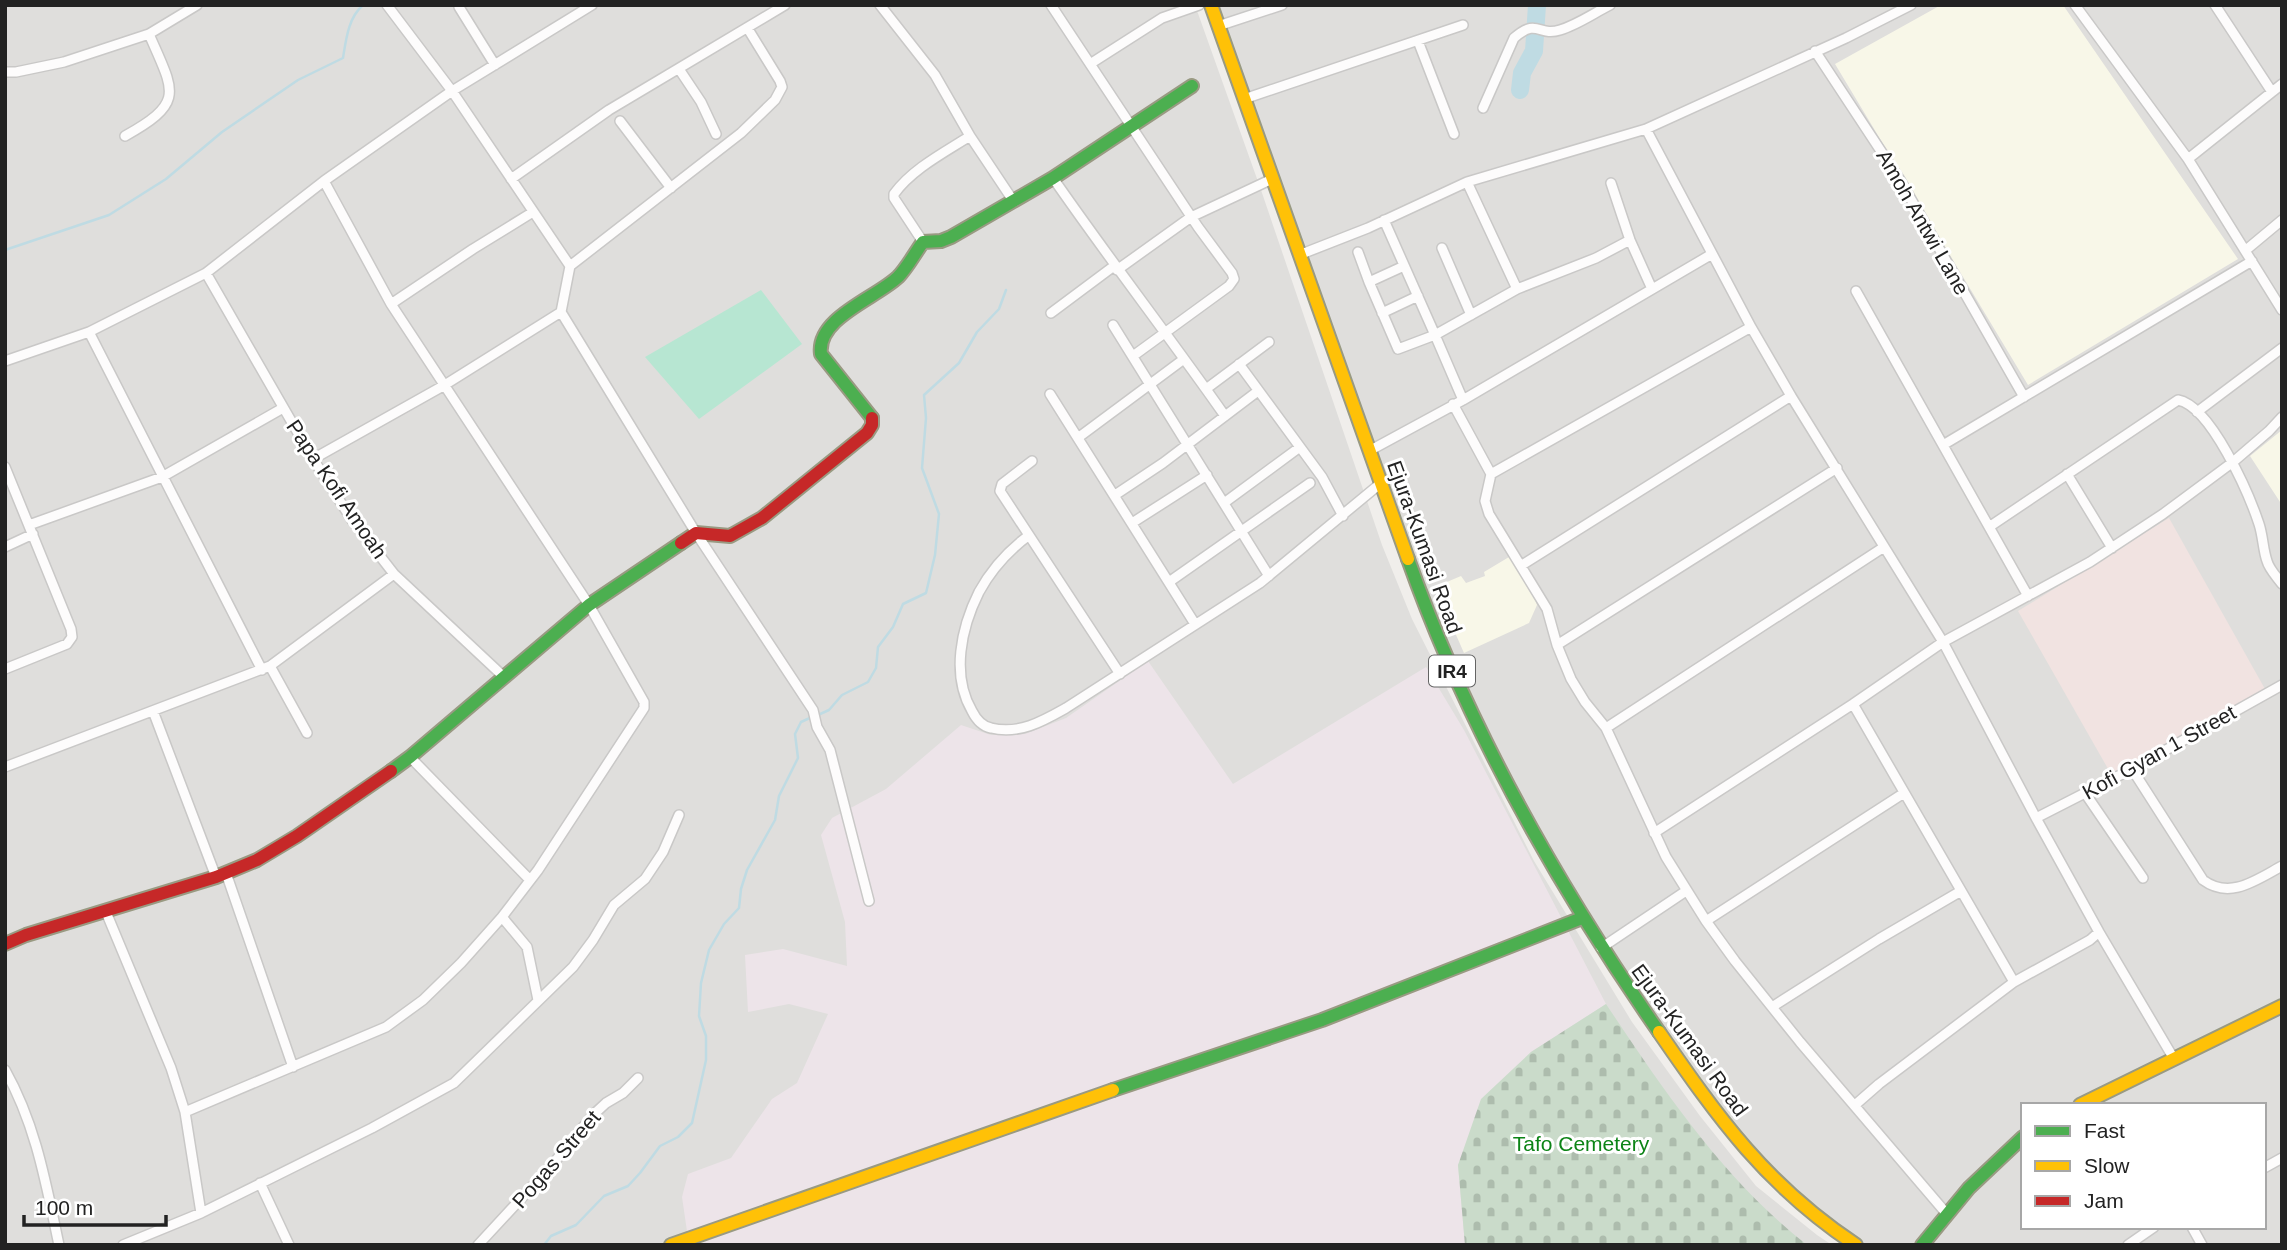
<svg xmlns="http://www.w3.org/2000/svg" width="2287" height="1250" font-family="Helvetica,sans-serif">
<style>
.residential{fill:#dfdedc;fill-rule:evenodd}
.commercial{fill:#f1e3e1}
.industrial{fill:#ede4e9}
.education{fill:#f8f7e8}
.cemetery{fill:url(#cemetery-stones)}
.pitch{fill:#b7e6d2}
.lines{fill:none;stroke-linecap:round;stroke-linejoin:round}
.stream{stroke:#bfdbe3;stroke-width:2.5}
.river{stroke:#bfdbe3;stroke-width:18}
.street-casing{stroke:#c9c8c7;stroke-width:12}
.fast-casing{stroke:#999a82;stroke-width:16}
.slow-casing{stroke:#999a82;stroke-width:16}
.jam-casing{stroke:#999a82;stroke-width:16}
.street{stroke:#fdfcfc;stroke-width:9}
.fast{stroke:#4caf50;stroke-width:12}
.slow{stroke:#ffc107;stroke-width:12}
.jam{stroke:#c62828;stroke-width:12}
.labels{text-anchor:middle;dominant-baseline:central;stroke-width:6;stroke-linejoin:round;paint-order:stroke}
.shield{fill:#fff;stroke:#646464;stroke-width:2}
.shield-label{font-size:19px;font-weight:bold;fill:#222}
.street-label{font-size:21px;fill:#222;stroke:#fff}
.park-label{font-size:21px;fill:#0c8416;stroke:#fff}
</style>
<defs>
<pattern id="cemetery-stones" width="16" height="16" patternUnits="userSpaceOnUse" patternTransform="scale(1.75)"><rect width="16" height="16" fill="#cadbca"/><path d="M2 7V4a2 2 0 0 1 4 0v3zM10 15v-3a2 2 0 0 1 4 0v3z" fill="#adbcad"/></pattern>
</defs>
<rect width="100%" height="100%" fill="#f0eeeb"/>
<path class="residential" d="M5,5H1195L1261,190L1382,545L1412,619L1534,861L1632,1022L1700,1116L1756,1186L1817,1235L1832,1245H5Z
M1214,5H2282V1245H1862L1774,1177L1682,1070L1516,797L1446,654ZM2023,1105H2264V1227H2023Z"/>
<path class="commercial" d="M2169,518L2265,689L2111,774L2018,611Z"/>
<path class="industrial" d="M1148,661L1233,784L1426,667L1464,730L1606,1004L1531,1052L1458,1165L1465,1245H689L682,1197L688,1174L731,1158L772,1099L797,1083L828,1014L789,1004L748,1012L745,955L783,949L847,966L845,922L821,835L832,818L886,789L961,725L991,735L1025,734L1066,718Z"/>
<path class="education" d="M1941,5H2063L2238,259L2028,385L1835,64Z
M2282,430V505L2250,456Z
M1509,557L1531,587L1537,605L1529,623L1464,653L1435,587L1461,576L1466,583L1485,576L1484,572Z"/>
<path class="cemetery" d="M1606,1004C1664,1091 1724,1180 1807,1245H1465L1458,1165L1481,1099L1531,1052Z"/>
<path class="pitch" d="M761,290L802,344L699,419L645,357Z"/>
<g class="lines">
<path class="stream" d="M5,250L109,215L166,179L222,132L298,80L343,58C346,40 348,18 363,5
M818,715L829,710L842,695L868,682L876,668L878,647L893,627L903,604L926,593L935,555L939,514L922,468L926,418L924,395L959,363L977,332L999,309L1006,290
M544,1245L551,1236L576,1225L604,1196L628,1186L640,1173L660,1146L678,1137L692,1123L706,1060V1036L699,1016L701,983L709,950L724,924L739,908L741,889L747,870L775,820L779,796L798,758L795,734L801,722L812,717"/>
<path class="river" d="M1520,90L1522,73L1534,51L1537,5"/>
<g class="street-casing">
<path id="street" d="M387,5L452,91L570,266L561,312L696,533L813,710L817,727L830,750L869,901
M880,5L935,75L970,136L1014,202
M1051,5L1198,227L1232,273L1234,279L1229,286L1133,356
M2075,5L2188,159L2282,310
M2215,5L2272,92
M459,7L495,65
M1218,26L1282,5
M1418,41L1454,134
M1815,51L1900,180L2024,397
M1090,64L1162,18L1199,5
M679,69L701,102L716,134
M5,72H16L64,62L149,34L197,5
M1244,99L1463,25
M1483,108L1514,38C1538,17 1538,37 1560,30C1577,25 1594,13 1610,5
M620,121L671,188
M1646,129L1751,327L1791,396L1943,642L2036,818L2099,932L2174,1059
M125,136C186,102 174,92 149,34
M2188,159L2282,84
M1053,178C1109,259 1169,336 1225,416
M511,179L609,110L785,5
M1611,183L1630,240L1652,289
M923,242L894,198V194C912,169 945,152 970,136
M1442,248L1471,315
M2246,250L2282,220
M1358,252L1369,282L1404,266
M1299,255L1368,228L1467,182L1646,129L1846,38L1911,5
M570,266L741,133L775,100L782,87L780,81L748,29
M1117,270L1191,217L1272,179
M206,273L313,459L352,520L394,574L504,677
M1369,282L1398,349L1435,335L1384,220
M1517,289L1596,258L1630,240
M1856,291L2028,596
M391,304L473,249L533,212
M1051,313L1114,266
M1382,313L1418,296
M1113,325L1269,576
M89,332L262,670
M5,361L89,332L206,273L324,181L452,91L592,5
M1239,364L1322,477L1343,516
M1206,389L1269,342
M1050,394L1195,624
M1463,400L1435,335L1517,289L1467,182
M1453,404L1491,474L1485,501L1489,514L1547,609L1557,645L1571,679L1585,702L1606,728L1666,857L1706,921L1735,961L1800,1042L1946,1213
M2197,412L2282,348
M1079,437L1184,359
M1943,445L2252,261
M1369,451L1463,400L1712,254
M313,459L443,386L561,312
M1032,461L1002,484L1000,491L1120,674
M5,467L71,629L72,637L67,644L5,669
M1491,474L1751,327
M2067,474L2112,548
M1115,495L1163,463L1258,391
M1224,503L1300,447
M1132,523L1207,475
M29,525L162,477L283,408
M1989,527L2178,400C2211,406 2249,494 2259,524C2263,536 2263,550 2267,561C2269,569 2277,577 2282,584
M1028,536C1008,551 991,570 979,592C961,628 951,675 972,711C976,719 981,726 991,728C1019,735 1043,721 1066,708L1260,583L1381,483
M5,547L33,534
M1522,565L1791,396
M1169,582L1310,483
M1557,645L1837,468
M270,666L307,733
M1853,704L2014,982
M153,711L216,877
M1606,728L1884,547
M410,757L530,880
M5,767L270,666L394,574
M2132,769L2203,880C2230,900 2256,880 2282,866
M2085,793L2143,878
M2036,818L2132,769L2282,685
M1654,833L1853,704L1943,642L2090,562L2163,514L2233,462L2269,431L2282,417
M226,873L293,1067
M106,912L171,1068L185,1112L201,1213
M502,917L527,947L538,1000
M1706,921L1904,793
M1601,948L1686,891
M1772,1007L1879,939L1961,891
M5,1070C36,1125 46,1184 59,1245
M1855,1105L1879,1084L2014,982L2090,940L2099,932
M185,1112L386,1027L423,1000L461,963L502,917L538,870L644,708V702L589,605L391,304L324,181
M2264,1168L2282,1158
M260,1183L289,1245
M2192,1227L2202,1245
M123,1245L201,1213L372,1128L454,1083L573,967L593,940L614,905L645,879L663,852L679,815
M478,1245L552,1165L593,1115L606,1103L623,1093L638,1078
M2128,1245L2154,1227"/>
</g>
<g class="fast-casing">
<path id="fast" d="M872,418L821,354C816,318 876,298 898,277C907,268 915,253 923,242L941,241L951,237L1053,178L1192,86
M1408,559C1468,728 1557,885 1659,1032
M391,771L410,757L589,605L681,543
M1113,1090L1322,1020L1582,918
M1922,1245L1969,1188L2023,1137"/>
</g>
<g class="slow-casing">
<path id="slow" d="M1211,5L1408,559
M1659,1032C1719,1119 1766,1185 1856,1245
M2080,1105L2282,1006
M671,1245L1113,1090"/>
</g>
<g class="jam-casing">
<path id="jam" d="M681,543L696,533L730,536L762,518L867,433L872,425V418
M5,944L26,935L216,877L257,860L297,836L391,771"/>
</g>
<use href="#street" class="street"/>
<use href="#fast" class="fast"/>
<use href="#slow" class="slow"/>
<use href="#jam" class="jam"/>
</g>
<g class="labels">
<rect class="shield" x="1429" y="655.5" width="46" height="31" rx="5"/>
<g class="shield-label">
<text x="1452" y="671">IR4</text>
</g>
<g class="street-label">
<text transform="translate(1923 222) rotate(60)">Amoh Antwi Lane</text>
<text transform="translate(337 489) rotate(56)">Papa Kofi Amoah</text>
<text transform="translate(1425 547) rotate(70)">Ejura-Kumasi Road</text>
<text transform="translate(2159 752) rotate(-29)">Kofi Gyan 1 Street</text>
<text transform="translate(1690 1040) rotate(54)">Ejura-Kumasi Road</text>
<text transform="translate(556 1159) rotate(-49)">Pogas Street</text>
</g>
<g class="park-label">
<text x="1581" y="1143">Tafo Cemetery</text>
</g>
</g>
<rect width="2287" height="1250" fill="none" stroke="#222222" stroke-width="14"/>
<rect x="2021" y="1103" width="245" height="126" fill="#ffffff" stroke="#a7a7a7" stroke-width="2"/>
<rect x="2035" y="1126" width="35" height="10" fill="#4caf50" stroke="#a7a7a7" stroke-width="2"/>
<text x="2084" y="1138" font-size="21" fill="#222222">Fast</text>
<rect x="2035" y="1161" width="35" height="10" fill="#ffc107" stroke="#a7a7a7" stroke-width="2"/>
<text x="2084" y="1173" font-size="21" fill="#222222">Slow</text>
<rect x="2035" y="1196" width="35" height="10" fill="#c62828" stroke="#a7a7a7" stroke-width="2"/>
<text x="2084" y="1208" font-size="21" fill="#222222">Jam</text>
<path d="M24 1215v10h142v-10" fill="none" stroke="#222222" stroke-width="3.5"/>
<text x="35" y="1215" font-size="21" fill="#222222" stroke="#ffffff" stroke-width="5" paint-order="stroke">100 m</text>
</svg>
